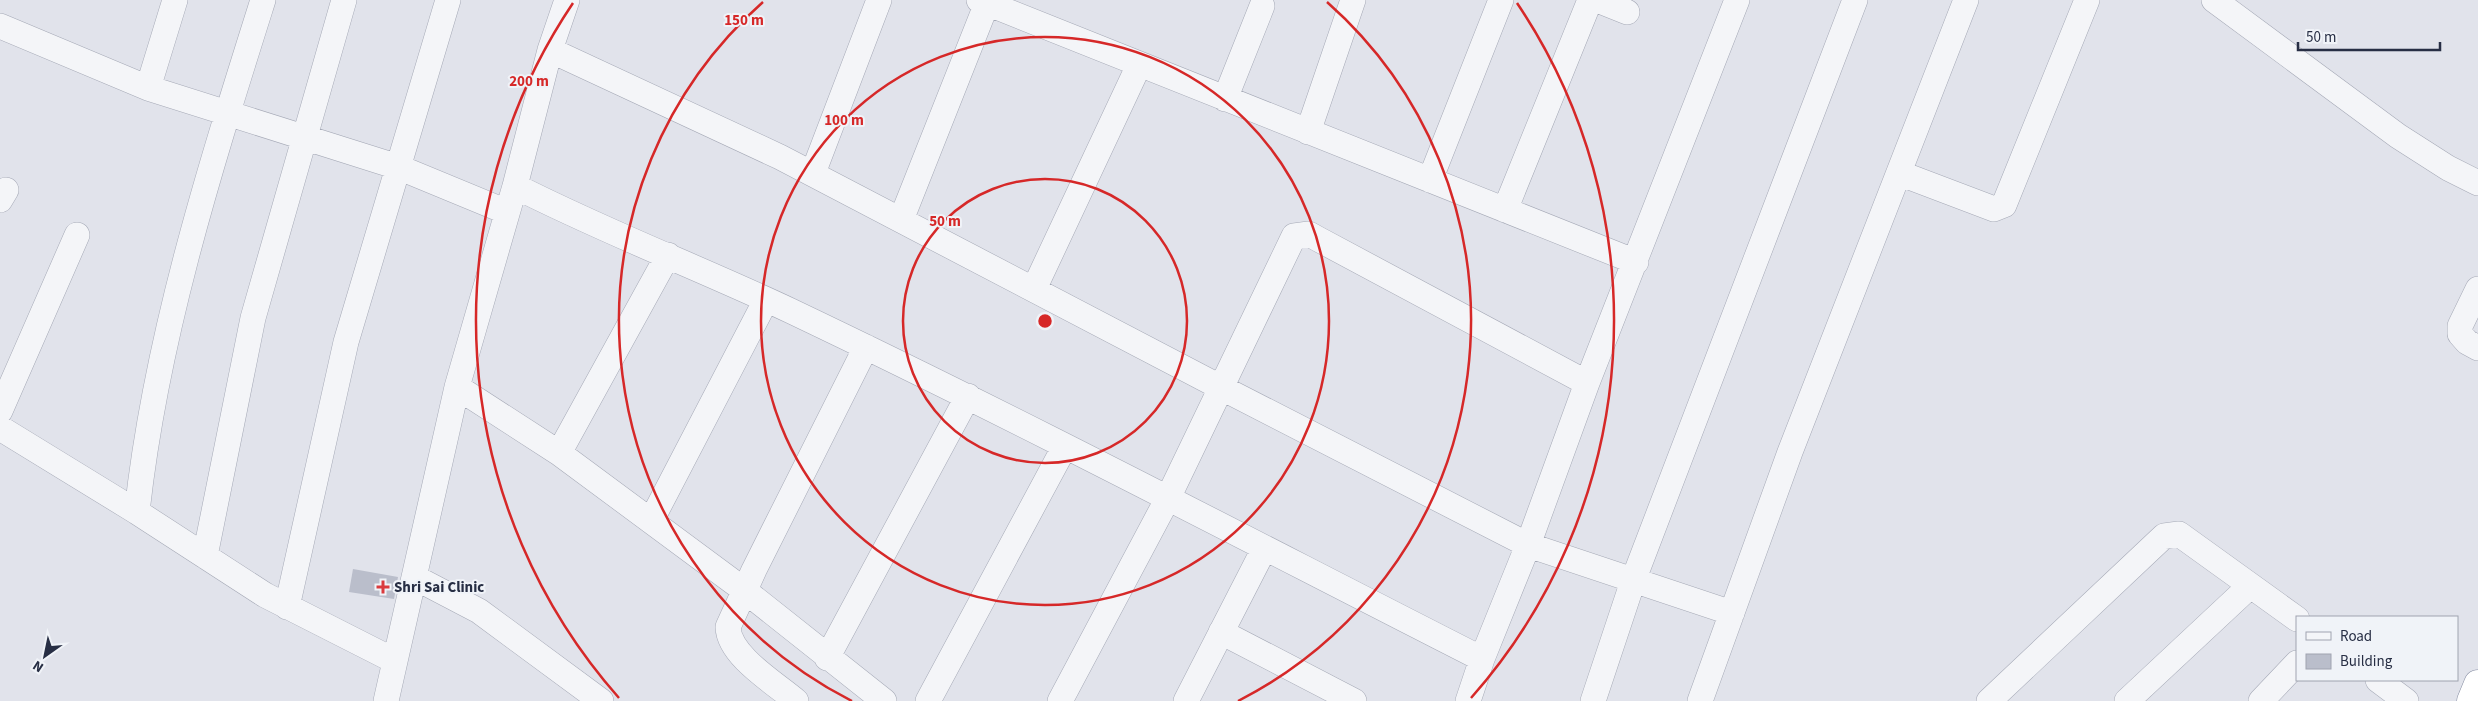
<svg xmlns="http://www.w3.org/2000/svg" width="2478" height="701" font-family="'Source Sans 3',sans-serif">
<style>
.building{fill:#babecb}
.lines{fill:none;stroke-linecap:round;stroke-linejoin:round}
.minor-casing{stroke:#a5a9b6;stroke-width:26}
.highway-casing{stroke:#878ea3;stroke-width:29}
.minor{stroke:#f4f5f8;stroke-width:25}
.highway{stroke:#fff;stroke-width:28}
.ring{fill:none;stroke:#d62828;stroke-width:2.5}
.poi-dot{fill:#da3b3e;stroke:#f0f3f8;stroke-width:2}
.labels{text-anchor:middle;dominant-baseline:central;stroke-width:4;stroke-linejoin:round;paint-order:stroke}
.poi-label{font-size:15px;font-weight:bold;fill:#272e44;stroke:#f0f3f8;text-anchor:start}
.centre{fill:#d62828;stroke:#f0f3f8;stroke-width:2.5}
.ring-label{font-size:15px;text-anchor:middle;font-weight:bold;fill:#d62828;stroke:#f0f3f8;stroke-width:4;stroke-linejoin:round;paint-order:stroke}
</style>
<rect width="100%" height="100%" fill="#e1e3eb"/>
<path class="building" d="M353,569L398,577L394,599L349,592Z"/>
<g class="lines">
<g class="minor-casing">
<path id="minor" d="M979,0L1636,262
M1597,0L1627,12
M2214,0L2398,136L2448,168L2478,183
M0,26L148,88L398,167L507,212
M550,50L780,157L1220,387L1528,545L1732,613
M148,88L175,0
M1225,99L1262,6
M1308,132L1353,0
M813,173L879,0
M1899,173L1994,209L2004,205L2087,0
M1430,180L1501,0
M515,186C605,232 700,268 791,311C1024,422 1252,542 1482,659
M0,200L6,190
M1505,210L1590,0
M901,220L987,3
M1034,289L1139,65
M2478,289L2460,326V334L2467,342L2478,348
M457,387L559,453L744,590L884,701
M0,411L77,235
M0,428L137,512L265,595L395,661
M559,453L668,255
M137,512C156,337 210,168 263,0
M651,521L766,300
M205,556L253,318L344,0
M414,577L479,611L601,701
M287,607L346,342L448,0
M1221,632L1354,701
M827,658L968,396
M2378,680L2406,701
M386,701L457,387L515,186L550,50L567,0
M796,701C775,683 729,656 728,627L754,570L866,347
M928,701L1065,446
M1060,701L1168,498L1294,236L1309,234L1318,239L1587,383
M1186,701L1264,549
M1468,701L1482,659L1528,545L1587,383L1737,0
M1593,701L1633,581L1855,0
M1700,701L1790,452L1966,0
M1989,701L2164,536L2179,534L2297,619
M2127,701L2249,587
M2261,701L2297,663"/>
</g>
<g class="highway-casing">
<path id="highway" d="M2471,701L2478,684"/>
</g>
<use href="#minor" class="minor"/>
<use href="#highway" class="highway"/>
</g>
<g class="ring">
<circle cx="1045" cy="321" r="142"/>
<circle cx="1045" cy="321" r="284"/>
<path d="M852 701A426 426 0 0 1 763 2M1327 2A426 426 0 0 1 1238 701"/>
<path d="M619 698A569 569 0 0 1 573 3M1517 3A569 569 0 0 1 1471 698"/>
</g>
<path class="poi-dot" d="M380.5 579.5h5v5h5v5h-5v5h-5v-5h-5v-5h5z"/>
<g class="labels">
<g class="poi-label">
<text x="394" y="587">Shri Sai Clinic</text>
</g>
</g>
<circle cx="1045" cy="321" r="8" class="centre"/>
<g class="ring-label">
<text x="744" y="25">150 m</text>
<text x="529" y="86">200 m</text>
<text x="844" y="125">100 m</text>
<text x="945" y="226">50 m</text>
</g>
<rect x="2296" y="616" width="162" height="65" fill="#f0f3f8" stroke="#a0a4b0"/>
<rect x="2306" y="632" width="25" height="8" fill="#f4f5f8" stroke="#a0a4b0"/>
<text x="2340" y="641" font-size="15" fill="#272e44">Road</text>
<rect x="2306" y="654" width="25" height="15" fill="#babecb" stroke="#a0a4b0"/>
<text x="2340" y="666" font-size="15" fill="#272e44">Building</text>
<g transform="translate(45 656) rotate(213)" stroke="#f0f3f8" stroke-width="4" paint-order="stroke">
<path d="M0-4L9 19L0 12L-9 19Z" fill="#272e44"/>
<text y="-8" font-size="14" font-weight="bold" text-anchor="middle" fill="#272e44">N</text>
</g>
<path d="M2298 42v8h142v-8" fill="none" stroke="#272e44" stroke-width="2.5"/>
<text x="2306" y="42" font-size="15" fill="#272e44" stroke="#f0f3f8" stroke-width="4" paint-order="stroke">50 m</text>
</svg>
